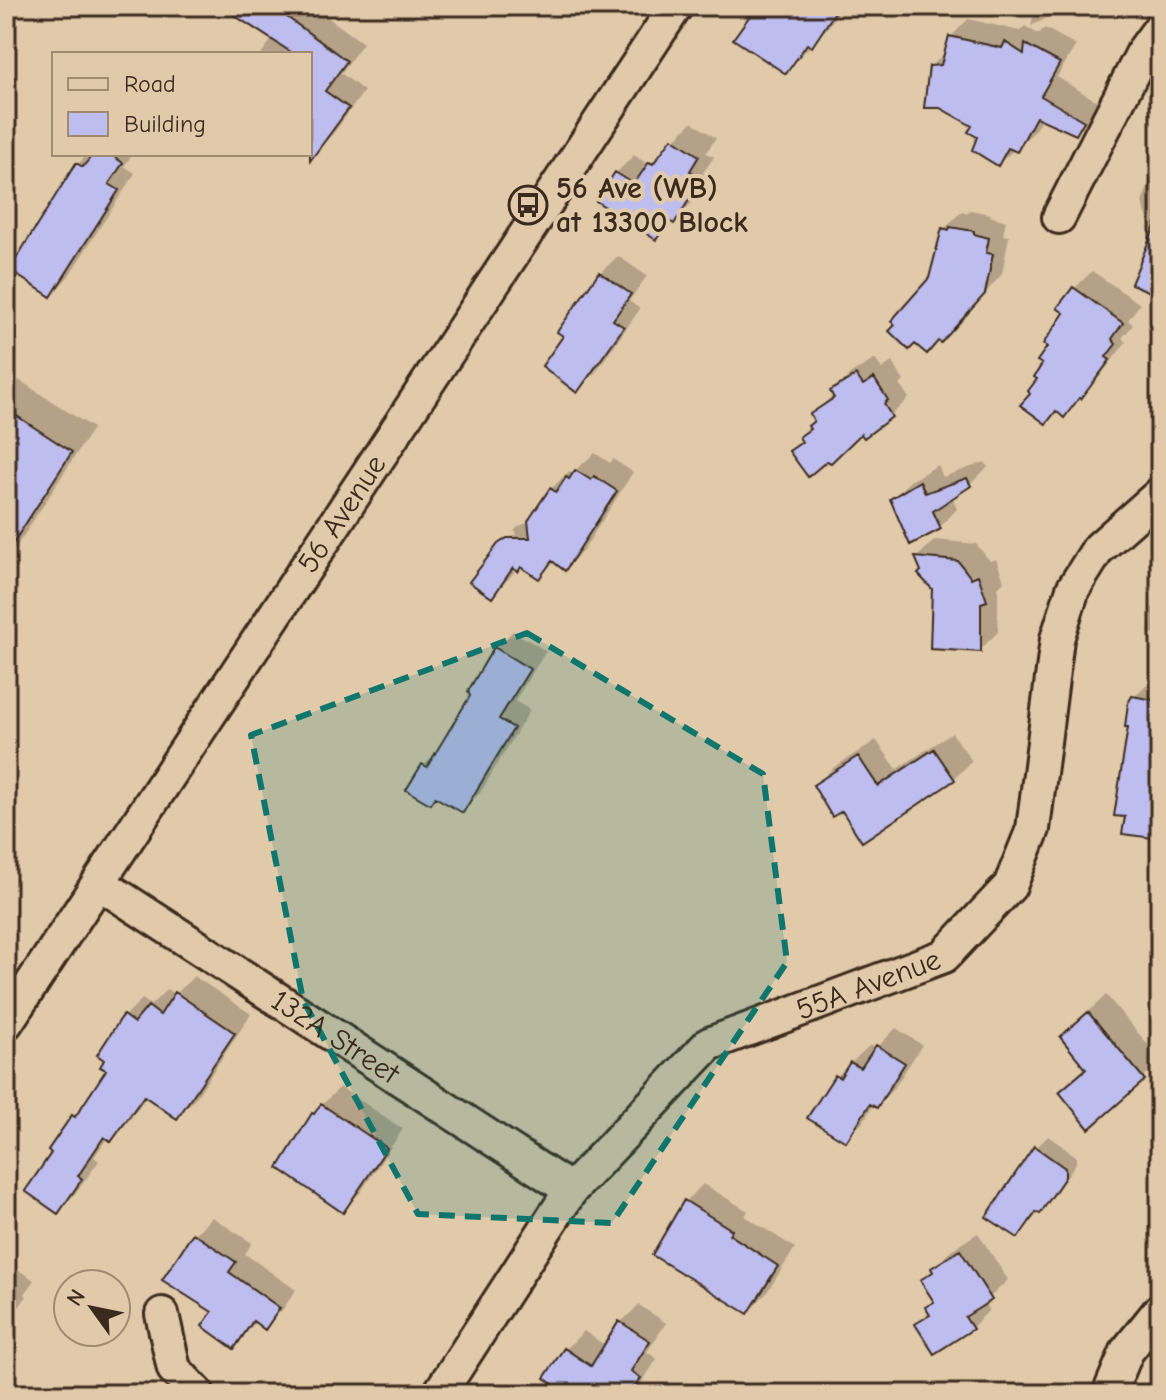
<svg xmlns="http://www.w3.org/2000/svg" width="1166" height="1400" font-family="'Comic Neue',sans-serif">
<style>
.shadow{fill:#0003}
.building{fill:#bebdef;stroke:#3b2a1e;stroke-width:2}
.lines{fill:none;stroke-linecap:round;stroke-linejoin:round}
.minor-casing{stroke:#3b2a1e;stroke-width:38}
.minor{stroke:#e1caaa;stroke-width:32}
.marked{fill:#0f766e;fill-opacity:0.2;stroke:#0f766e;stroke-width:6;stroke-dasharray:16 10;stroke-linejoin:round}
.labels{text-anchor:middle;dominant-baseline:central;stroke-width:8;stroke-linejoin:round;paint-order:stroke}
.poi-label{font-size:30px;font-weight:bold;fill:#3b2a1e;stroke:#e1caaa;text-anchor:start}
.street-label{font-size:30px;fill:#3b2a1e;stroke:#e1caaa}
</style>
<rect width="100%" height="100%" fill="#e1caaa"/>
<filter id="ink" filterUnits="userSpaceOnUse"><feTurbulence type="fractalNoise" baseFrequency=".0125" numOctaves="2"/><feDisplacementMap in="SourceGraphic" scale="16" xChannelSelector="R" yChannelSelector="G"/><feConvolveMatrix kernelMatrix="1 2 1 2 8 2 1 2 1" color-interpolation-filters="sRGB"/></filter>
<g filter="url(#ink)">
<path class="shadow" d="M224,6H312L363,43L341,73L364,91L333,134L316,151L310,146V54H261L273,38Z
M757,6H843L829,26L786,72Z
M1035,6H1094L1088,12L1065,9L1031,26Z
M968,19L1020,31L1025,26L1038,34L1045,28L1076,45L1057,77L1100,103L1093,115L1076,133L1042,117L1034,132L998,164L975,126L931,67L947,50L951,37Z
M692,122L716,138L706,153L714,157L703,173L708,176L691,204L656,237L598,201L616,173L634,155L649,165Z
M88,154H133L124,166L135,173L68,277L51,295L78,164Z
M1160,156V294L1153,234L1142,202Z
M970,210L991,214L990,216L1006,221L1003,235L1009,236L1002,274L959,323L931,279L944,229L962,211L967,213Z
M618,256L647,276L629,301L640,309L595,373L577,391L565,336L600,273Z
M1092,271L1140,304L1128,320L1133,325L1122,338L1126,342L1098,379L1064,415L1040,379L1075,288Z
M875,359L882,369L892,362L904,381L900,385L909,398L891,415L864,435L861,431L792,451L803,440L801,437L816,420L813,414L834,394L833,392L851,374Z
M19,380L93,428L15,549L6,558V393Z
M595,453L610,463L613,459L633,472L583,551L565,568L554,561L539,576L522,565L492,595L505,542L517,534L515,531L512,533L518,527L531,521L551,489L569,471L572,473Z
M985,462L988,467L970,484L952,496L957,509L940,527L892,499L910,481L938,465L943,477Z
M935,540L976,544L990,561L996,559L1004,581L998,587V632L980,650L934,588L917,557Z
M1160,600V652H1157L1160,634L1148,633L1152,608Z
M513,631L546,651L515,701L530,710L480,793L462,810L424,765L442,747L472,696L495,649Z
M1151,680L1160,681V828L1152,836L1127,815L1133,698Z
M952,733L972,761L954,779L843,808L815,785L833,768L876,740L897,769Z
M194,976L251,1014L195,1099L177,1116L147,1096L128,1122L110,1139L108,1137L94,1157L99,1161L75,1194L57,1211L54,1152L51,1150L108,1070L125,1016L142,999L151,1005L167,989L175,995Z
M1106,995L1160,1059V1062L1089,1126L1061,1092L1087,1068L1080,1020Z
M896,1028L922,1045L894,1088L876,1106L874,1104L863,1122L845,1140L810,1117L837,1076L870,1045L876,1049Z
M340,1087L403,1129L360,1193L342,1210L313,1114Z
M1048,1136L1076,1156V1163L1051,1200L1017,1236L1036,1148Z
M703,1184L748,1211L745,1216L795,1248L766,1294L748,1311L686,1201Z
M212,1217L252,1243L245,1254L296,1290L283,1309L265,1327L257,1321L234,1346L214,1311L195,1234Z
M978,1233L1008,1280L985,1302L989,1310L972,1328L918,1324L930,1312L928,1308L935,1300L923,1281L951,1250Z
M6,1262L34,1280L25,1294L27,1296L6,1325Z
M639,1305L666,1323L647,1352L657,1359L634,1394H571L547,1378L566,1349L584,1331L606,1346L621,1322Z"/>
<path class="building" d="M220,6H272L347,61L325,91L349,108L310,161V54H294Z
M757,6H839L812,47L807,44L786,74L733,39Z
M949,36L1002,48L1005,42L1024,54L1025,44L1060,63L1041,96L1084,121L1076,135L1036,117L1017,152L1008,148L998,166L972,150L977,137L968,132L972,126L940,108H924L929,66L941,65Z
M672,138L699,156L690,171L698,176L687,192L692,195L674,224L669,221L656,240L596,201L615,172L634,184L649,162L653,164Z
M93,154H110L123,163L109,184L119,190L51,297L9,270L76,163L83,167Z
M1160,214V296L1131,284Z
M950,227L974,231V234L989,238L986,253L993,254L985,294L941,343L938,341L927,354L915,344L909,350L889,331L895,325L891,321L929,278L942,228L949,230Z
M599,272L631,294L613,320L624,327L577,393L542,366L563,336L557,332Z
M1073,287L1123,323L1112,339L1116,344L1106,357L1110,360L1081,399L1079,398L1064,418L1056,411L1046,424L1020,405L1030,394L1028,391L1037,379L1034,377L1042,364L1037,361L1047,347L1043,344L1064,313L1057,308Z
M856,375L863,385L874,378L888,400L884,404L892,417L864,438L861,434L831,463L827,461L808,477L789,451L802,442L799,437L810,429L808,426L814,421L810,414L834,398L830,391Z
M6,409L72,452L6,554Z
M575,470L591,480L594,476L617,491L565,571L552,561L539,579L521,567L518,572L513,568L492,598L469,582L498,544L507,538H530L528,521L550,488L556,492L566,477L569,479Z
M967,478L971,486L933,511L941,529L910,545L890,499L920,481L925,493Z
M915,557L958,561L971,578L978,575L987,601L981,603V652L930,649L932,589L918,574L921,571Z
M494,647L530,669L499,719L514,728L463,813L435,797L430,804L406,790L422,764L427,767L470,696L468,691Z
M1132,696L1160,701V808L1153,838L1122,834L1125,817L1114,816L1128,727H1125L1128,703Z
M934,749L955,780L862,842L842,811L832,817L813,785L858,756L878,786Z
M175,992L235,1033L177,1119L144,1096L111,1142L104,1137L78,1176L82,1179L58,1214L25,1191L51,1153L48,1150L72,1115L75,1117L106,1070L100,1067L104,1060L97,1055L123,1015L134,1023L148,1006L160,1015Z
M1088,1012L1145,1080L1089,1129L1059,1092L1086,1069L1060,1037Z
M876,1045L905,1063L877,1108L870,1104L846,1142L807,1118L835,1075L840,1078L850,1062L861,1068Z
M321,1104L387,1148L343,1213L278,1168L312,1113L314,1114Z
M1034,1146L1065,1168V1177L1040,1214L1036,1212L1018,1238L986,1217Z
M684,1200L732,1230L729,1234L778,1266L748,1314L652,1255Z
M193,1233L236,1262L229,1272L280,1308L265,1330L253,1321L234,1349L202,1326L212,1312L162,1280Z
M960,1250L992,1300L965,1317L973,1329L934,1354L915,1324L930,1315L925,1307L934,1302L920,1280L933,1272L931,1268Z
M619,1321L650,1341L631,1371L641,1378L630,1394H567L544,1378L564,1348L591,1366Z"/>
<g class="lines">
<g class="minor-casing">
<g id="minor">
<path d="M1059,217L1144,50L1160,28"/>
<path id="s1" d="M99,883L571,1190"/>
<path id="s2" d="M6,1023L676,6"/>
<path d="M162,1314L174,1369L198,1394"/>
<path id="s3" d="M439,1394L571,1190L709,1044L944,956L1010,886L1033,829L1057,639L1073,589L1098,549L1160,494"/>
<path d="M1109,1394L1127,1351L1160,1310"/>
</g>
</g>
<use href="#minor" class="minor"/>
</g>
</g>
<path class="marked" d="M527,633L763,774L787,962L612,1223L418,1214L303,1000L251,735Z"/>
<defs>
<g id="bus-ring" transform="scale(2)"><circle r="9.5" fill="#e1caaa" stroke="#3b2a1e" stroke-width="1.5"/><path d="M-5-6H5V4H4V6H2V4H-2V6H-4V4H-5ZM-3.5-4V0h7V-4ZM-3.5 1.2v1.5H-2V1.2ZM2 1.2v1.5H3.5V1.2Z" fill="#3b2a1e"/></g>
</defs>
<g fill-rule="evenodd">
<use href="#bus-ring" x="528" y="205"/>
</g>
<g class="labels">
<g class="poi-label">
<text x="556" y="188">56 Ave (WB)<tspan x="556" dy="34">at 13300 Block</tspan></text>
</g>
<g class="street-label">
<text stroke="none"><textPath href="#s2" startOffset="610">56 Avenue</textPath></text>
<text stroke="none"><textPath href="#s3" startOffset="614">55A Avenue</textPath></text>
<text stroke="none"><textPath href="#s1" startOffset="282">132A Street</textPath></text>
</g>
</g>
<rect width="1166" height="1400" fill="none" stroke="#e1caaa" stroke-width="32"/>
<rect x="16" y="16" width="1134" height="1368" fill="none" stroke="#3b2a1e" stroke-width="3" filter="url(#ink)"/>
<rect x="52" y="52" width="260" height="104" fill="#e1caaa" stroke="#9f8a72" stroke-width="2"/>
<rect x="68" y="78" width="40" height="12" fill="#e1caaa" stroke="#9f8a72" stroke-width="2"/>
<text x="124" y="92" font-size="24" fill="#3b2a1e">Road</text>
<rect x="68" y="112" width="40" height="24" fill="#bebdef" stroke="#9f8a72" stroke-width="2"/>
<text x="124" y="132" font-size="24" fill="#3b2a1e">Building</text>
<g transform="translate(92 1308) rotate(303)"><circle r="38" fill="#e1caaa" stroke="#9f8a72" stroke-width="2"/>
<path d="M0-6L14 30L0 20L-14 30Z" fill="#3b2a1e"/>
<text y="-12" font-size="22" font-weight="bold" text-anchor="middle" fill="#3b2a1e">N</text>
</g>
</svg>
